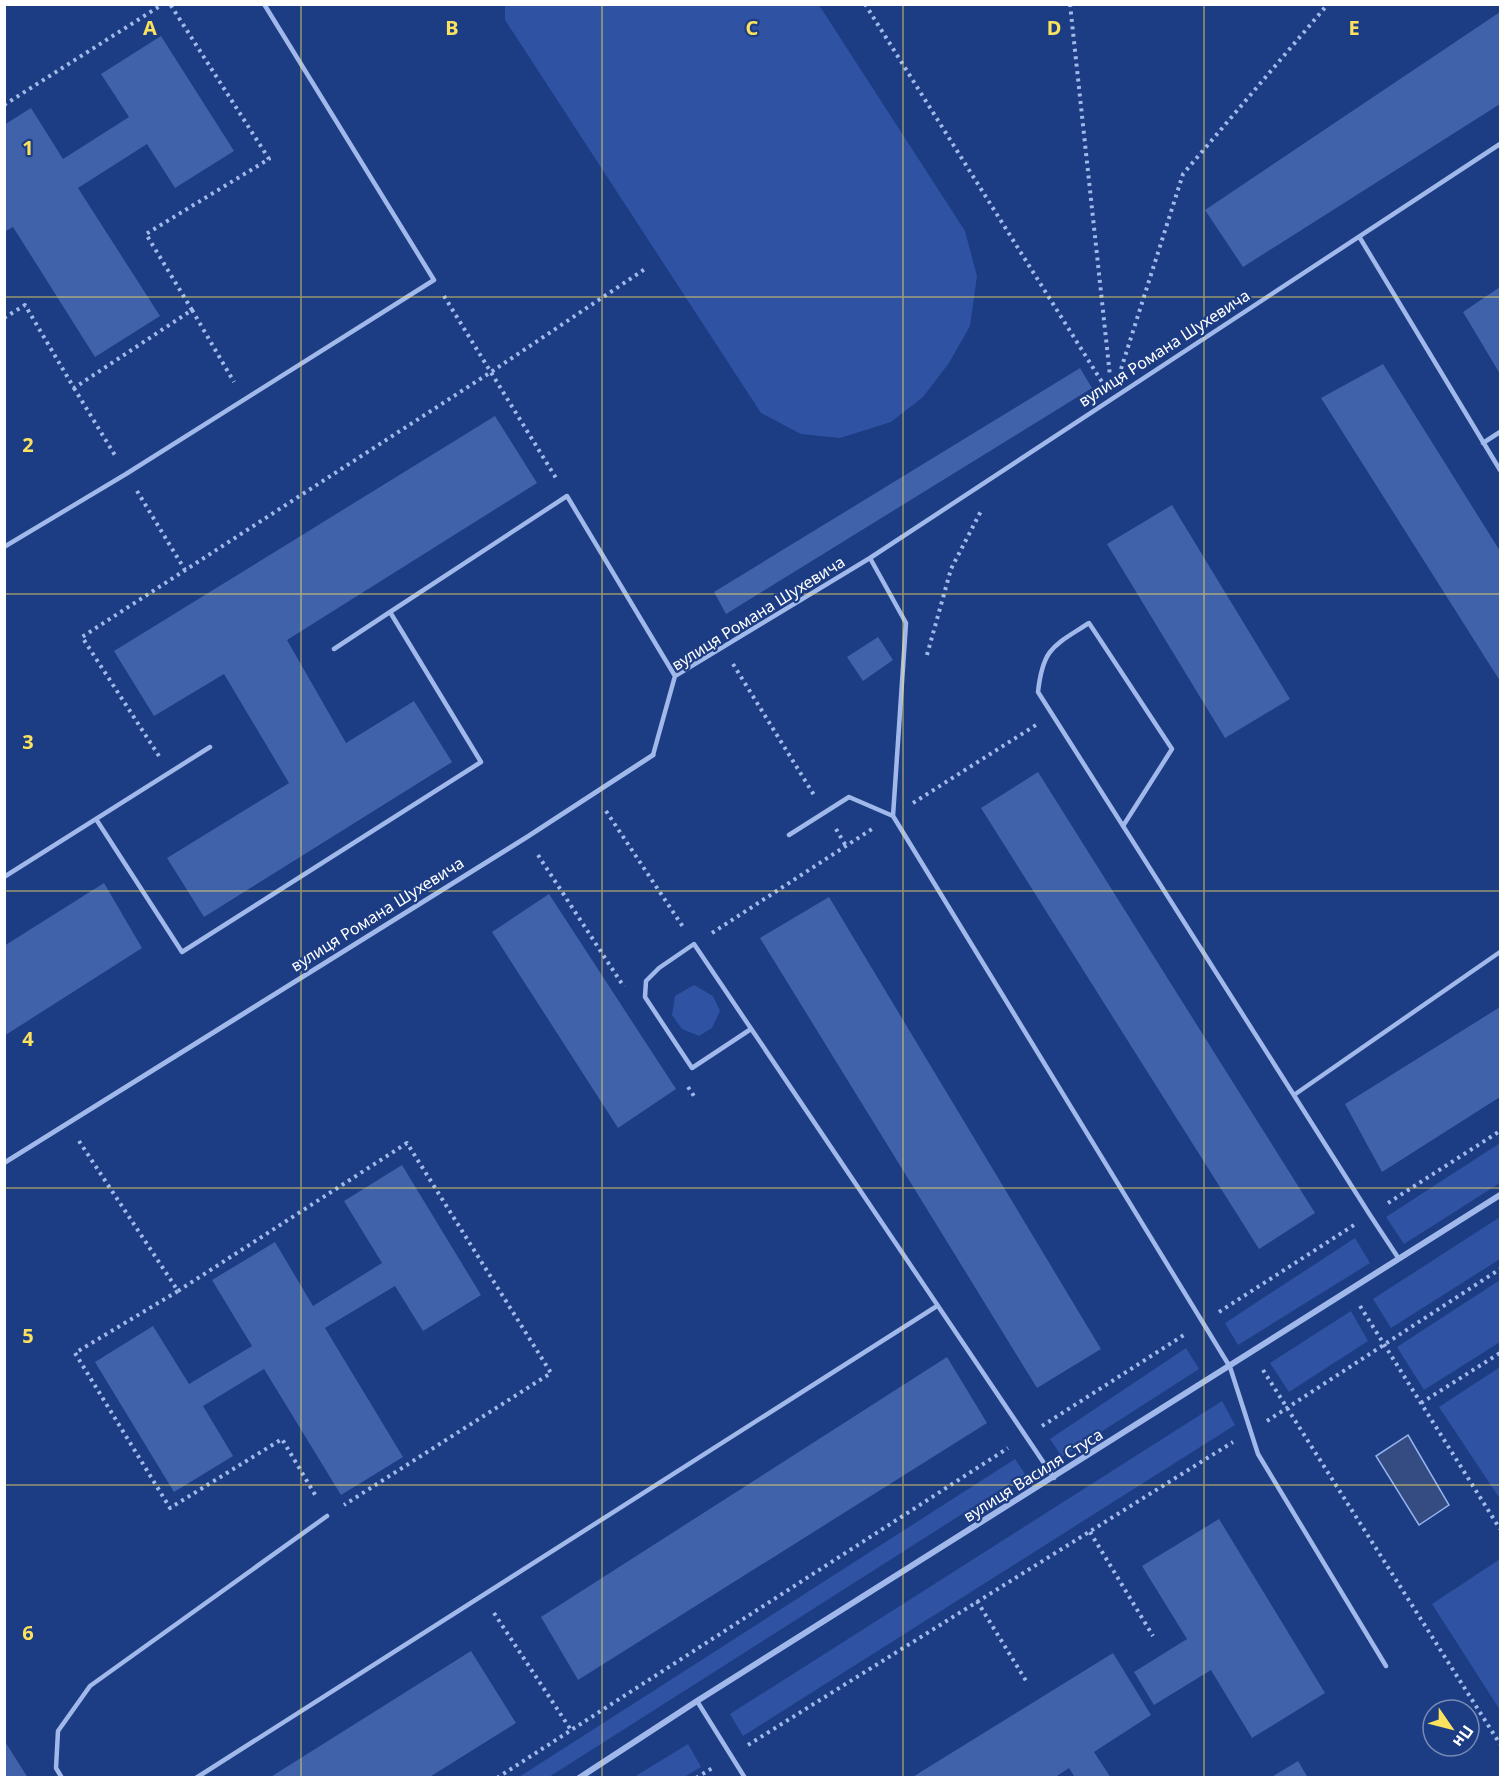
<svg xmlns="http://www.w3.org/2000/svg" width="1505" height="1782" font-family="'Noto Sans',sans-serif">
<style>
.green{fill:#2f53a2}
.water{fill:#344c81;stroke:#94b2ec;stroke-width:1.5}
.building{fill:#4062aa}
.lines{fill:none;stroke-linecap:round;stroke-linejoin:round}
.path{stroke:#a1b9ea;stroke-width:4;stroke-dasharray:3 4.5;stroke-linecap:butt}
.service{stroke:#a1b9ea;stroke-width:4.5}
.pedestrian{stroke:#a1b9ea;stroke-width:5}
.minor{stroke:#a1b9ea;stroke-width:6}
.grid{fill:none;stroke:#fbe25e;stroke-width:1.5;stroke-opacity:0.55}
.labels{text-anchor:middle;dominant-baseline:central;stroke-width:4.5;stroke-linejoin:round;paint-order:stroke}
.street-label{font-size:16px;fill:#fff;stroke:#1c3c83}
.grid-label{font-size:20px;text-anchor:middle;font-weight:bold;fill:#fbe25e;stroke:#1c3c83;stroke-width:4.5;stroke-linejoin:round;paint-order:stroke}
</style>
<rect width="100%" height="100%" fill="#1c3c83"/>
<path class="green" d="M505,5H819L965,231L977,276L970,326L949,363L923,397L891,422L840,438L801,434L761,413L505,20Z
M694,985L713,996L720,1011L712,1028L699,1036L682,1029L672,1015L675,996Z
M1500,1143V1183L1404,1244L1386,1217Z
M1500,1217V1259L1391,1328L1373,1299Z
M1355,1238L1370,1263L1238,1345L1225,1323Z
M1500,1280V1342L1424,1390L1397,1347Z
M1351,1311L1368,1341L1289,1392L1270,1363Z
M1186,1348L1199,1369L1062,1457L1050,1439Z
M1500,1367V1499L1439,1407Z
M1222,1401L1235,1425L743,1736L730,1714Z
M1015,1459L1025,1474L549,1777H519Z
M1500,1559V1710L1432,1604Z
M688,1744L701,1767L684,1777H634Z"/>
<path class="water" d="M1408,1435L1449,1505L1419,1525L1376,1456Z"/>
<path class="building" d="M1500,12V104L1243,267L1205,210Z
M161,36L234,151L175,188L147,144L78,188L160,316L95,357L13,227L4,232V125L31,108L63,159L129,117L101,74Z
M1500,287V374L1463,312Z
M1383,364L1500,551V681L1321,398Z
M1080,368L1092,388L726,614L714,592Z
M495,416L537,483L287,640L346,743L414,701L452,762L204,917L167,858L289,783L224,674L154,716L114,651Z
M1172,505L1290,699L1225,738L1107,544Z
M878,637L893,660L863,681L847,657Z
M1038,772L1315,1213L1259,1249L981,808Z
M104,883L142,948L4,1036V946Z
M549,894L676,1089L618,1128L492,932Z
M829,897L1101,1349L1037,1388L760,938Z
M1500,1007V1097L1382,1172L1345,1104Z
M402,1165L481,1295L423,1331L395,1286L325,1328L403,1457L341,1495L264,1369L203,1406L233,1456L174,1492L95,1362L153,1326L189,1384L252,1346L212,1280L275,1242L313,1306L382,1263L344,1201Z
M947,1357L987,1423L578,1680L541,1617Z
M1219,1519L1325,1693L1252,1738L1211,1670L1154,1705L1134,1672L1187,1639L1142,1566Z
M471,1651L516,1723L428,1778H269Z
M1113,1653L1151,1715L1094,1752L1111,1778H1075L1069,1768L1054,1778H911Z
M4,1740L28,1778H4Z
M1298,1761L1308,1778H1270Z"/>
<g class="lines">
<path class="path" d="M865,4L1102,382
M1070,4L1110,376
M4,105L163,4
M444,296L556,478
M192,310L234,382
M4,318L25,305L74,388L192,310L146,234L269,159L170,4
M1121,369L1183,174L1328,4
M74,388L116,457
M137,491L185,570
M927,655L951,569L981,511
M733,664L814,795
M159,756L82,637L491,372L645,269
M913,803L1036,725
M606,811L683,927
M836,829L846,846
M538,855L624,987
M712,933L872,829
M688,1087L694,1096
M79,1141L178,1291L75,1353L170,1508L282,1439L317,1498
M1388,1203L1500,1131
M178,1291L407,1143L551,1373L344,1505
M1360,1306L1500,1529
M1219,1312L1354,1225
M1263,1370L1500,1744
M1421,1403L1500,1353
M1267,1421L1500,1269
M1042,1426L1187,1333
M1090,1532L1153,1636
M977,1601L1028,1684
M494,1613L571,1730
M748,1745L1233,1442
M497,1778L1008,1448
M696,1778L714,1767"/>
<path class="service" d="M1360,238L1500,470
M1483,443L1500,432
M4,547L126,474L434,280L264,4
M870,558L906,623L893,816L1230,1367L1258,1454L1386,1666
M390,612L567,496L675,676
M653,755L675,676L870,558L1500,144
M96,819L182,952L481,762L390,612L334,649
M1123,826L1172,749L1089,623C1054,646 1043,647 1038,692L1370,1215L1399,1259
M789,835L849,797L893,816
M4,877L210,747
M751,1029L692,1068L645,997L646,981L659,968L694,944L1054,1478
M1294,1095L1500,952
M697,1701L745,1778
M62,1778L56,1768L58,1731L90,1686L327,1516
M196,1778L937,1306"/>
<path class="pedestrian" d="M4,1163L527,837L653,755"/>
<path class="minor" d="M579,1778L697,1701L1500,1195"/>
</g>
<path class="grid" d="M301,4V1778M602,4V1778M903,4V1778M1204,4V1778M4,297H1500M4,594H1500M4,891H1500M4,1188H1500M4,1485H1500"/>
<g class="labels">
<g class="street-label">
<text transform="translate(1164 348) rotate(-33)">вулиця Романа Шухевича</text>
<text transform="translate(758 613) rotate(-32)">вулиця Романа Шухевича</text>
<text transform="translate(377 914) rotate(-32)">вулиця Романа Шухевича</text>
<text transform="translate(1033 1475) rotate(-32)">вулиця Василя Стуса</text>
</g>
</g>
<g class="grid-label">
<text x="150" y="35">A</text>
<text x="452" y="35">B</text>
<text x="752" y="35">C</text>
<text x="1054" y="35">D</text>
<text x="1354" y="35">E</text>
<text x="28" y="155">1</text>
<text x="28" y="452">2</text>
<text x="28" y="749">3</text>
<text x="28" y="1046">4</text>
<text x="28" y="1343">5</text>
<text x="28" y="1640">6</text>
</g>
<rect width="1505" height="1782" fill="none" stroke="#ffffff" stroke-width="12"/>
<g transform="translate(1451 1728) rotate(125)"><circle r="28" fill="#1c3c83" stroke="#778ab5" stroke-width="1.5"/>
<path d="M0-4.5L10 22L0 15L-10 22Z" fill="#fbe25e"/>
<text y="-9" font-size="16" font-weight="bold" text-anchor="middle" fill="#ffffff">Пн</text>
</g>
</svg>
